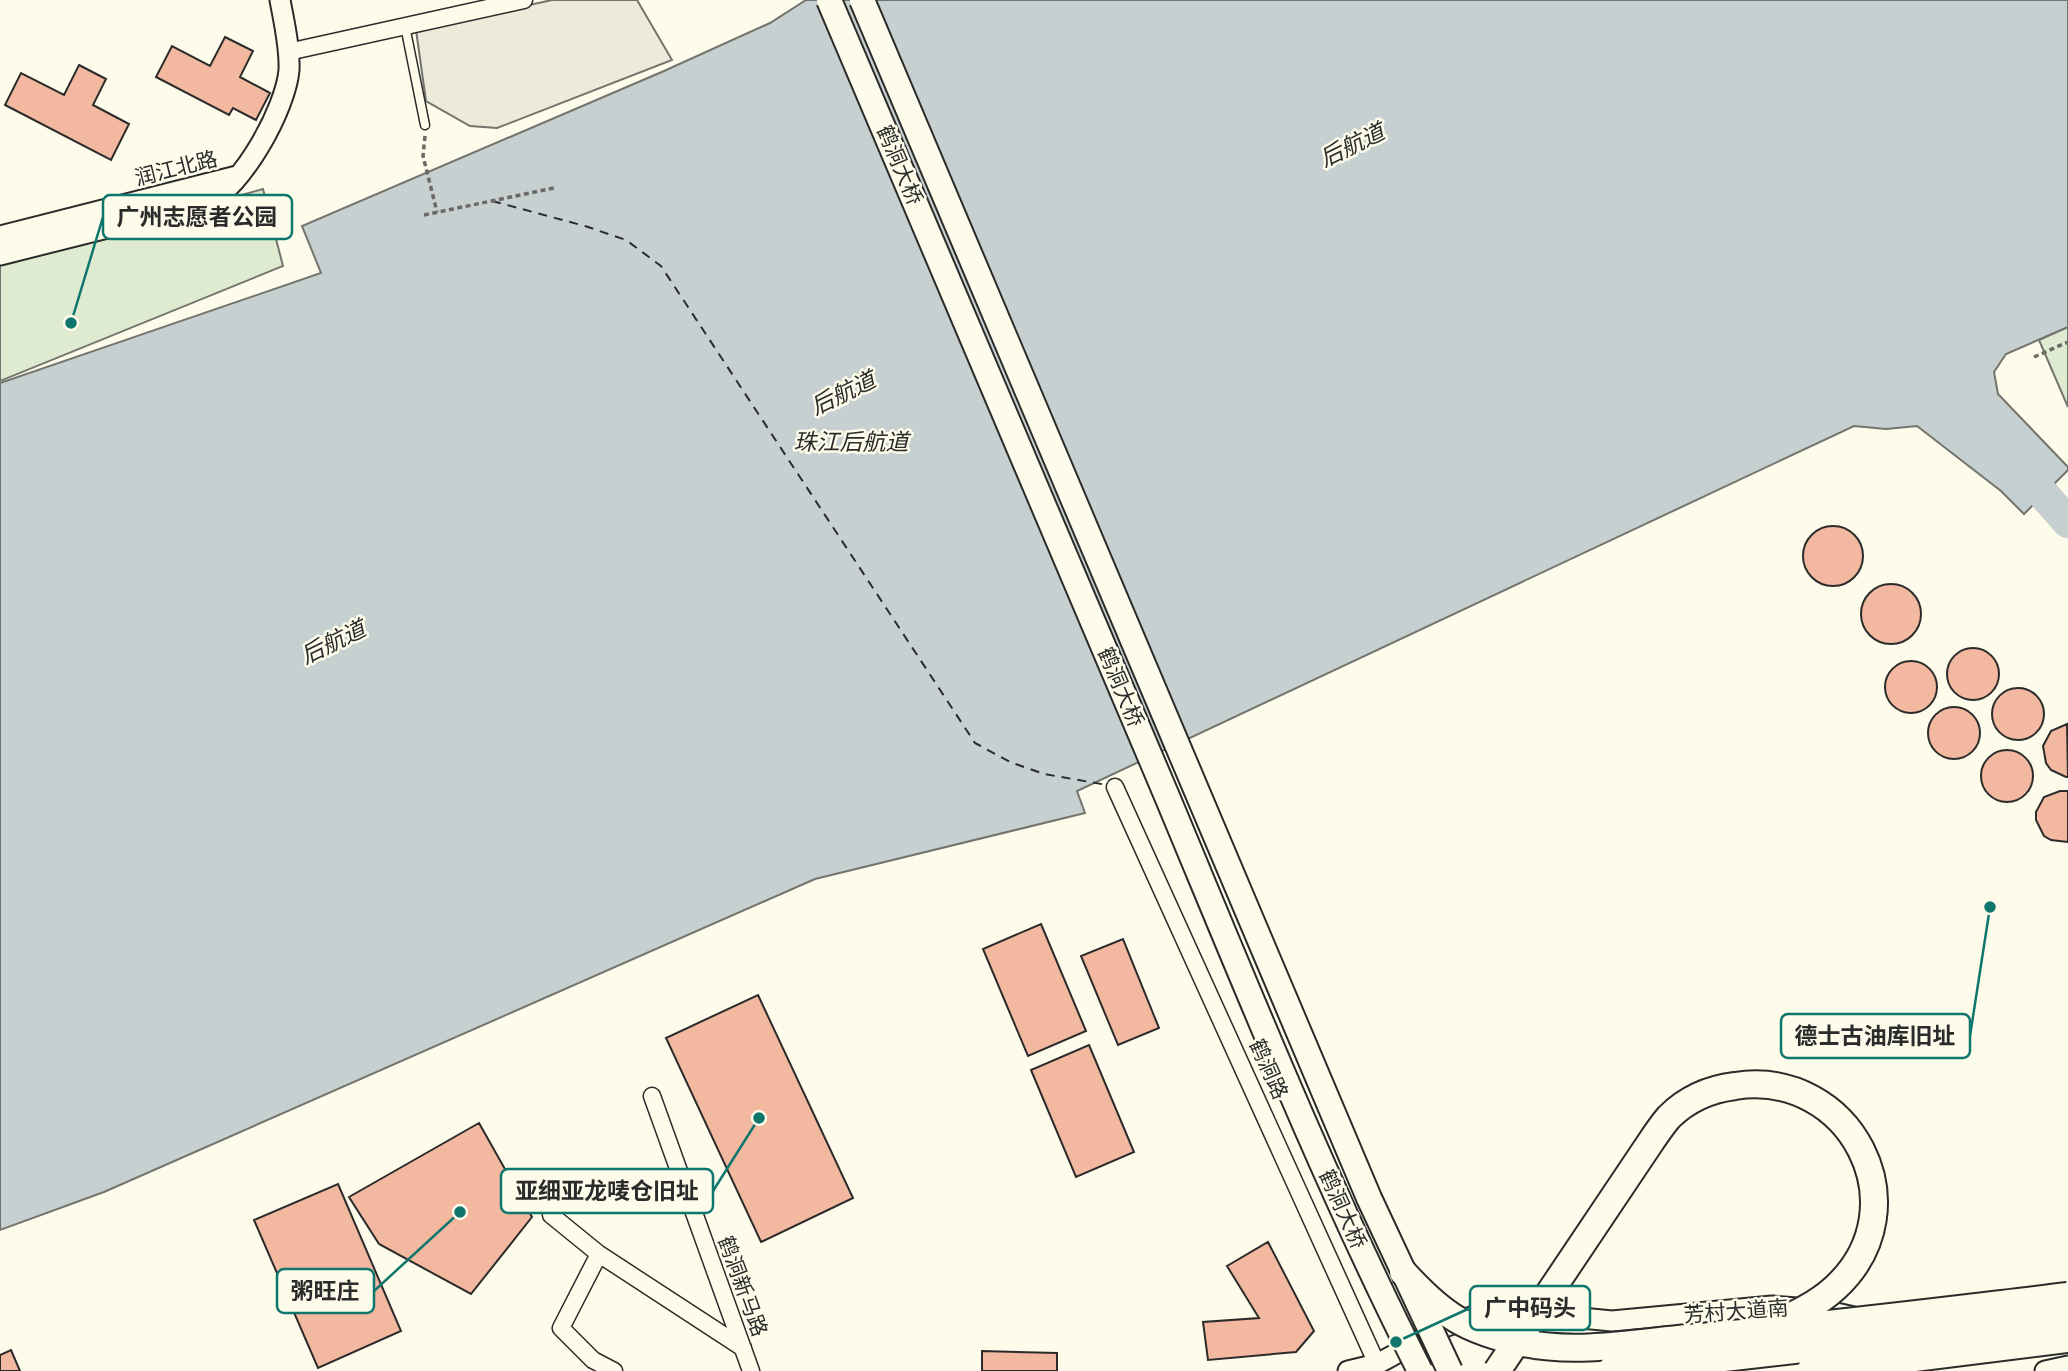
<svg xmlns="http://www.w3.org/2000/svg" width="2068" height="1371" font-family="Inter,'Noto Sans SC',sans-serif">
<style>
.green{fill:#deebd1;stroke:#74746e;stroke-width:2}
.parking{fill:#eceadb;stroke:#74746e;stroke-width:2}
.water{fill:#c7d0d0;stroke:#74746e;stroke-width:2}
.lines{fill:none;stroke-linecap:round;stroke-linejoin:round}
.river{stroke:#c7d0d0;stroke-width:32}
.ferry{stroke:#2b2b2b;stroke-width:2;stroke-dasharray:9 7;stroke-linecap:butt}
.building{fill:#f2b8a0;stroke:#2b2b2b;stroke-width:2}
.service-casing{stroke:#2b2b2b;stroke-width:11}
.minor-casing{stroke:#2b2b2b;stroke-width:19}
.tertiary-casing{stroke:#2b2b2b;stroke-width:23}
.path{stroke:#6a6964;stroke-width:3.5;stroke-dasharray:5 3.5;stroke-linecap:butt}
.service{stroke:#fdfbea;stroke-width:8}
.minor{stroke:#fdfbea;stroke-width:16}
.tertiary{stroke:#fdfbea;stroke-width:19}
.primary-bridge-casing{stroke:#2b2b2b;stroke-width:28;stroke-linecap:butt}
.trunk-bridge-casing{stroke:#2b2b2b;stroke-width:30;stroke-linecap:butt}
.primary-bridge{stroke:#fdfbea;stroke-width:24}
.trunk-bridge{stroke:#fdfbea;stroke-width:26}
.labels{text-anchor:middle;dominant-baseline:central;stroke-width:5;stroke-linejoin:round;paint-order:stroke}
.street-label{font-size:21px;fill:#2b2b2b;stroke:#fdfbea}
.water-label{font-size:23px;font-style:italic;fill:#2b2b2b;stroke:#fdfbea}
.leader{fill:none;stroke:#0f766e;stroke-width:2.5}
.callout-dot{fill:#0f766e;stroke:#fdfbea;stroke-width:2.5}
.callout{fill:#fdfbea;stroke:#0f766e;stroke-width:2.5}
.callout-label{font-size:23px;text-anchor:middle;font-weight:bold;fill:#2b2b2b}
</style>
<rect width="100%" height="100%" fill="#fdfbea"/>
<path class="green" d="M263,189L283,266L0,381V261Z
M2068,327V407L2039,340Z"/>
<path class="parking" d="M552,0H637L672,60L497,128L470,126L426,101L416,30Z"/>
<path class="water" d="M806,0H2068V327L2006,354L1994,372L1998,394L2068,467V470L2024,514L2001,491L1917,426L1886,429L1854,426L1077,791L1085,813L815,879L104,1192L0,1230V383L321,273L302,226L664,71L770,23Z"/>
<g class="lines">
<path class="river" d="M2044,495L2068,522"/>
<path class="ferry" d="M492,201L585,226L626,240L661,266L975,743L1010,762L1044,774L1107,785"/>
</g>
<path class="building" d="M225,37L253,51L240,77L270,93L256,120L233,108L229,115L156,77L172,46L210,66Z
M79,65L106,79L93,105L129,124L111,160L5,105L21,73L64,95Z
M1803 556a30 30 0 1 1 60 0a30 30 0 1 1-60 0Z
M1861 614a30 30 0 1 1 60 0a30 30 0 1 1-60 0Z
M1947 674a26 26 0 1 1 52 0a26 26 0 1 1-52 0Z
M1885 687a26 26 0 1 1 52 0a26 26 0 1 1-52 0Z
M1992 714a26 26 0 1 1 52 0a26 26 0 1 1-52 0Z
M1928 733a26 26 0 1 1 52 0a26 26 0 1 1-52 0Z
M2067,724L2068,777H2066L2051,770L2046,763L2043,746L2051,731Z
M1981 776a26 26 0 1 1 52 0a26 26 0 1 1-52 0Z
M2060,791H2068V842L2051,840L2044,836L2036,820V812L2044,797Z
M1041,924L1086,1031L1028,1056L983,949Z
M1123,939L1159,1028L1118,1045L1081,956Z
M758,995L853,1198L761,1242L666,1038Z
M1089,1045L1134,1152L1076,1177L1031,1070Z
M479,1123L532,1217L471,1294L379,1244L349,1197Z
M338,1184L401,1331L318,1368L254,1220Z
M1268,1242L1314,1331L1296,1352L1208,1360L1203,1322L1259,1318L1227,1266Z
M11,1350L20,1371H0V1355Z
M982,1351L1057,1353V1371H982Z"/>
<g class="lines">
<g class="service-casing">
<path id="service" d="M405,26L425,125"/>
</g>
<g class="minor-casing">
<path id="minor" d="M288,52L524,0
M1115,787L1377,1364
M652,1096L751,1371
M551,1215L599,1254L743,1348
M599,1254L561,1328L593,1360L614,1371"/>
</g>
<g class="tertiary-casing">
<path id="tertiary" d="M0,236L237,176
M0,255L207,203C242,188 286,108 289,70C290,47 284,22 280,0
M1348,1371L1377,1364L1447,1326L1479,1314L1510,1311L1612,1321L1772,1306L1823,1310L1854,1317
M2045,1371L2068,1366"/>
</g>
<path class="path" d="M425,136L423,156L437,212
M424,215L554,188
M2034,357L2068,342"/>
<use href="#service" class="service"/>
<use href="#minor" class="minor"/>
<use href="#tertiary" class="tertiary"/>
<g class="primary-bridge-casing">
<path id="primary-bridge" d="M829,0C942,264 1054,529 1166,794C1247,988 1325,1183 1420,1371
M862,0L1369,1198L1450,1371"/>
</g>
<g class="trunk-bridge-casing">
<path id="trunk-bridge" d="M1403,1272C1442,1315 1466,1331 1524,1343C1576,1354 1635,1343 1688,1338C1815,1327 1941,1311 2068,1296
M1497,1371L1650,1143C1656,1134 1662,1125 1669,1117C1687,1099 1711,1089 1735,1086C1850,1068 1923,1207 1835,1288C1812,1309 1784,1319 1756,1332
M1610,1371L2068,1319
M1810,1371L2068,1339"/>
</g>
<use href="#primary-bridge" class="primary-bridge"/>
<use href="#trunk-bridge" class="trunk-bridge"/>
</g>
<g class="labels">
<g class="street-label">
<text transform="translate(900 165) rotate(67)">鹤洞大桥</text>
<text transform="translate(176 168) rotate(-14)">润江北路</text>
<text transform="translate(1121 687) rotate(67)">鹤洞大桥</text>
<text transform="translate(1269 1069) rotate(66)">鹤洞路</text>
<text transform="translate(1343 1209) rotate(66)">鹤洞大桥</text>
<text transform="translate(743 1286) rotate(70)">鹤洞新马路</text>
<text transform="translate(1736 1311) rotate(-4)">芳村大道南</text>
</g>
<g class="water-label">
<text transform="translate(1352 145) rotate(-26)">后航道</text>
<text transform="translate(843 393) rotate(-26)">后航道</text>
<text x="851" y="442">珠江后航道</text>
<text transform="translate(333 642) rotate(-26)">后航道</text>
</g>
</g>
<path class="leader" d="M71 323L103 217M1990 907L1970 1036M759 1118L713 1191M460 1212L374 1291M1396 1342L1470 1308"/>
<g class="callout-dot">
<circle cx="71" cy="323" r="7"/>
<circle cx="1990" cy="907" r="7"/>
<circle cx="759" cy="1118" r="7"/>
<circle cx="460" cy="1212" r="7"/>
<circle cx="1396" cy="1342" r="7"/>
</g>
<g class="callout">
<rect x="103" y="195" width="189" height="44" rx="7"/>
<rect x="1781" y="1014" width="189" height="44" rx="7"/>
<rect x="501" y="1169" width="212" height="44" rx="7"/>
<rect x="277" y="1269" width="97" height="44" rx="7"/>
<rect x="1470" y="1286" width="120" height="44" rx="7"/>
</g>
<g class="callout-label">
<text x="197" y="225">广州志愿者公园</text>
<text x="1875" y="1044">德士古油库旧址</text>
<text x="607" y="1199">亚细亚龙唛仓旧址</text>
<text x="325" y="1299">粥旺庄</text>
<text x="1530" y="1316">广中码头</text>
</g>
</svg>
